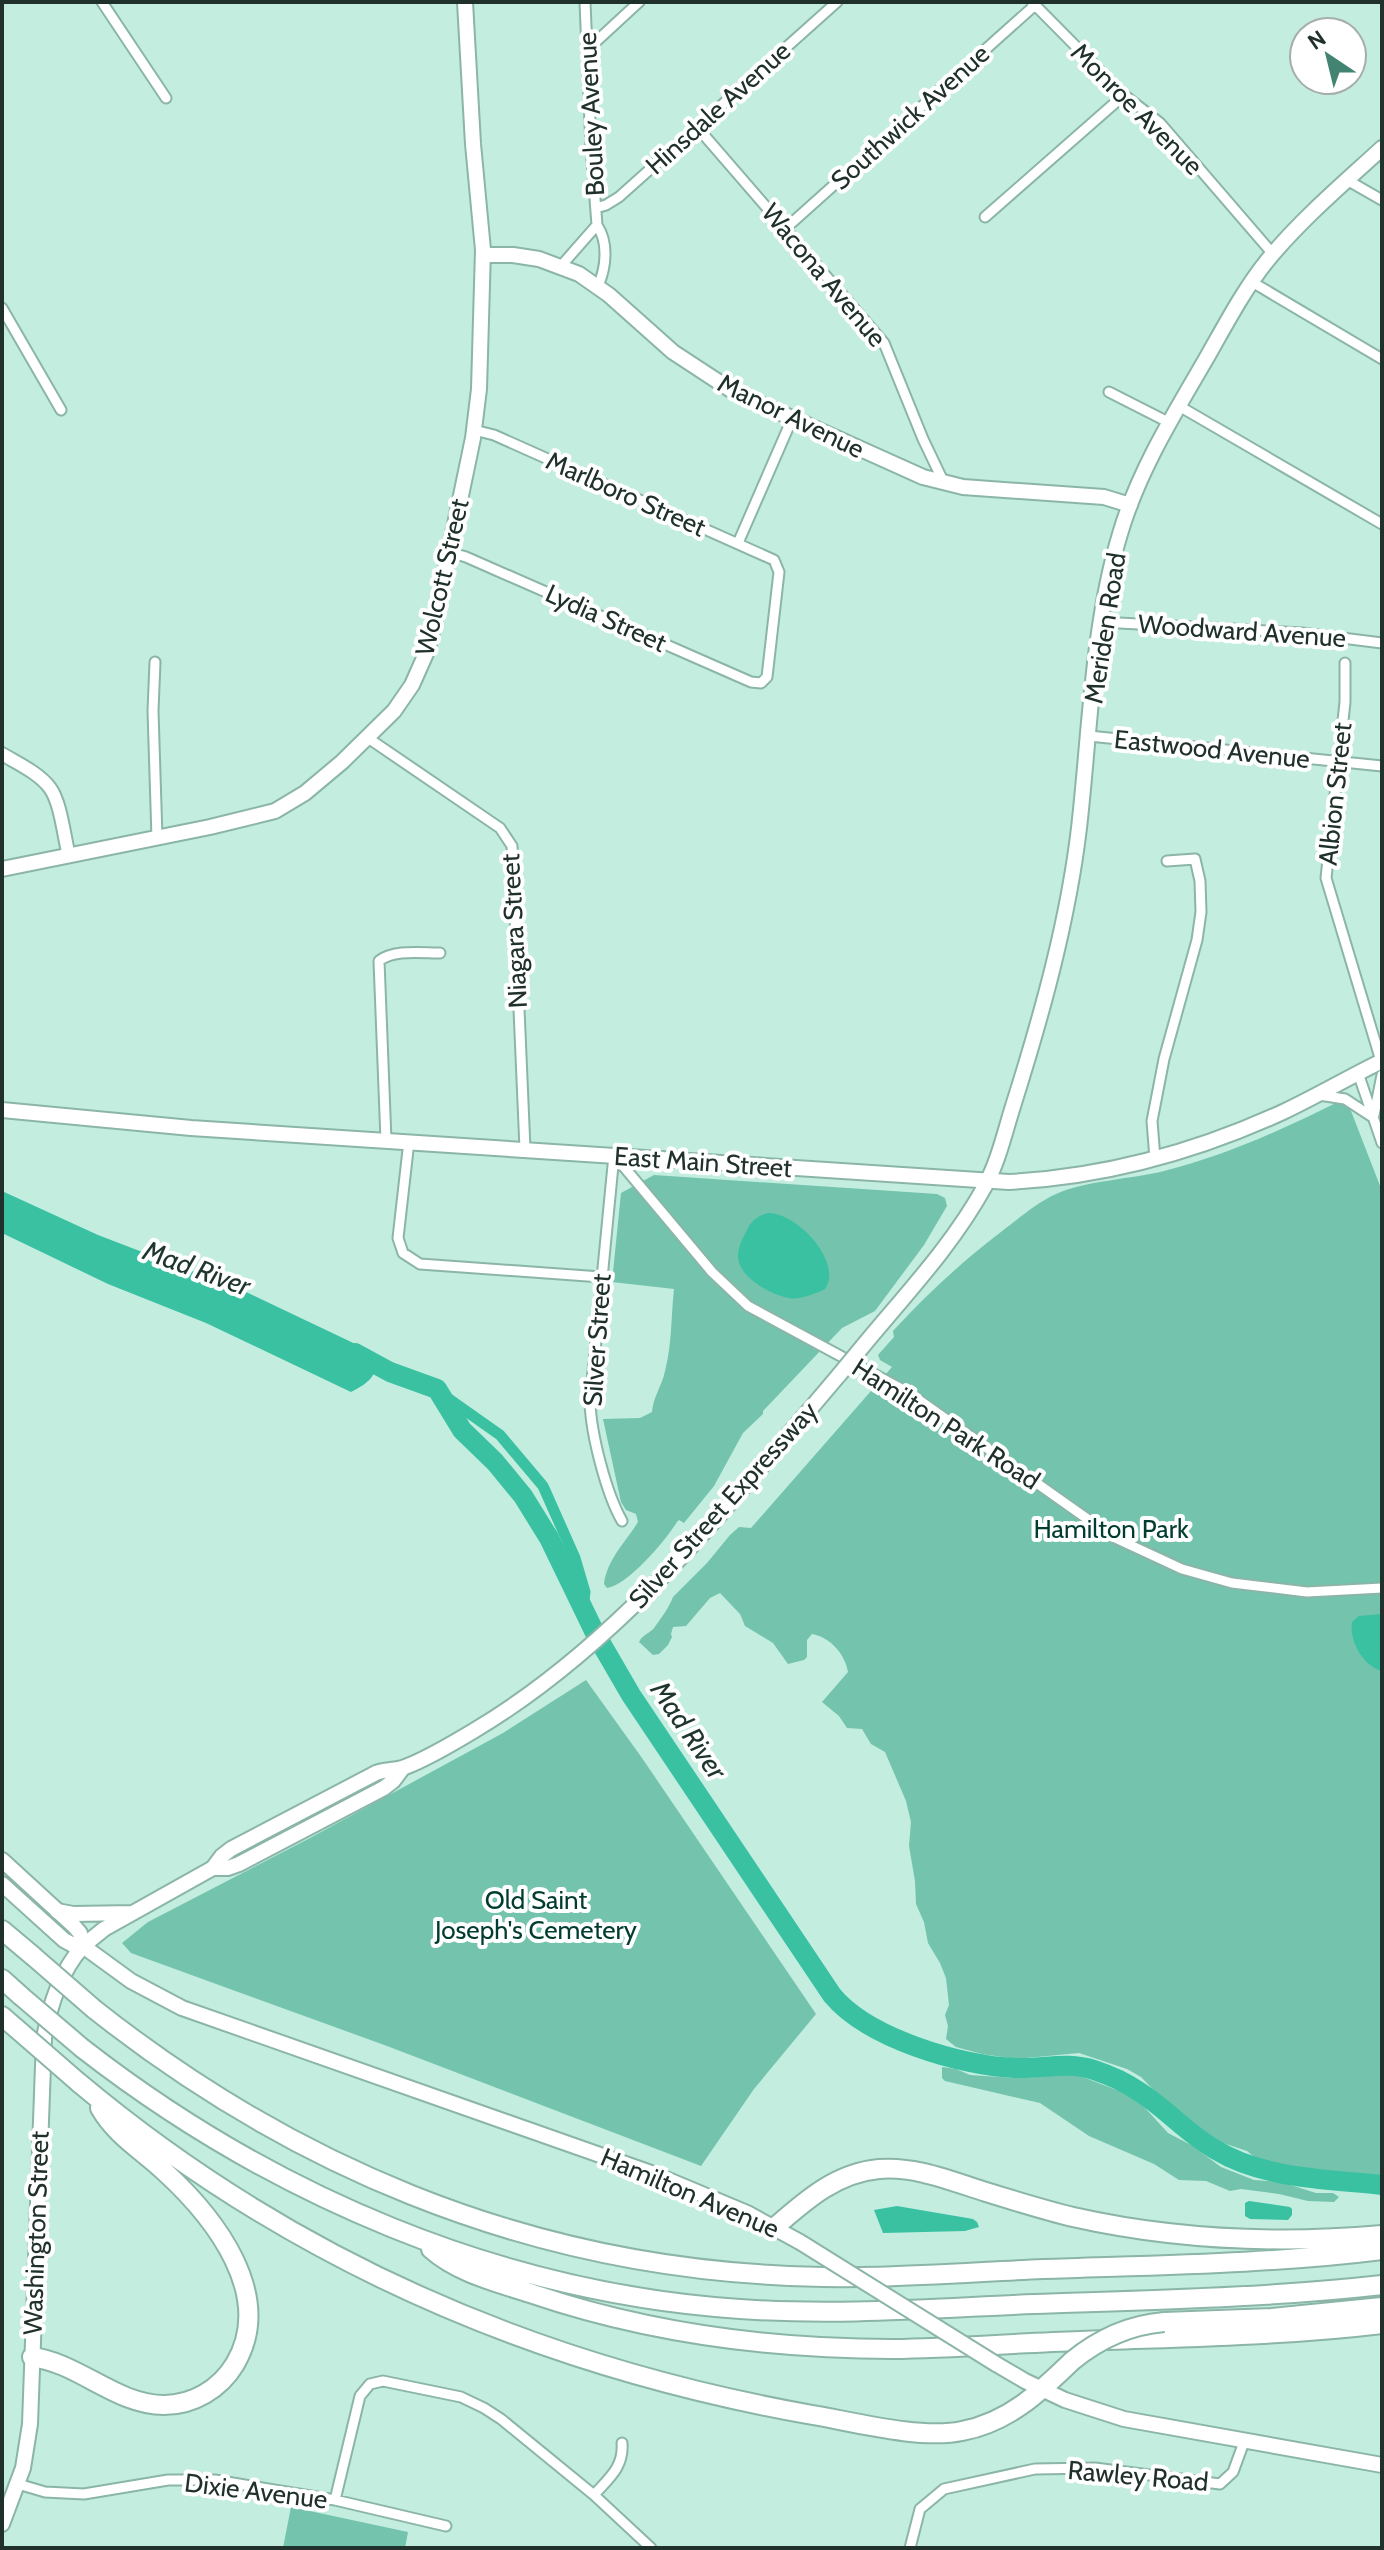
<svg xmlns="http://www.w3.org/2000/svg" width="1384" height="2550" font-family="Cabin,sans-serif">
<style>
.green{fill:#74c3ac}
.water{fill:#39c1a2}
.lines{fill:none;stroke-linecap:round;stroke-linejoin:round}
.canal{stroke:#39c1a2;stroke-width:11}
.river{stroke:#39c1a2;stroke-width:20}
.minor-casing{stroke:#8bb5a8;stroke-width:13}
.tertiary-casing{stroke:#8bb5a8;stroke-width:16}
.secondary-casing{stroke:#8bb5a8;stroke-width:18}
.primary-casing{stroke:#8bb5a8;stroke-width:18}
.motorway-casing{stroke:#8bb5a8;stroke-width:22}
.minor{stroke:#fff;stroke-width:9}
.tertiary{stroke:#fff;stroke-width:12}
.secondary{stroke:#fff;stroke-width:14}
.primary{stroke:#fff;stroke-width:14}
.motorway{stroke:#fff;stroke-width:18}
.primary-bridge-casing{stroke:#8bb5a8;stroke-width:18;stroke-linecap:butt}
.motorway-bridge-casing{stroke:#8bb5a8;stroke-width:22;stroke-linecap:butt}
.primary-bridge{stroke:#fff;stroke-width:14}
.motorway-bridge{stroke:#fff;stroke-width:18}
.labels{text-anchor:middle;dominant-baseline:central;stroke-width:8;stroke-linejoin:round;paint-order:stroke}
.street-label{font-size:26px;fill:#20312c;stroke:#fff}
.park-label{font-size:26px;fill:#003c2f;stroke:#fff}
.water-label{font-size:28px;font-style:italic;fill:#1f362f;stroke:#fff}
</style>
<rect width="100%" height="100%" fill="#c2eddf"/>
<path class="green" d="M1346,1098L1382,1191V2187L1287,2179L1247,2165L1253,2156L1247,2151L1214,2140L1182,2119L1141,2077L1127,2069L1079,2053L1016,2059L982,2054L956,2047L946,2039L948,2026L945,2015L949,2005L946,1978L940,1963L928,1943L924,1922L916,1904L915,1881L909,1846L911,1822L906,1801L885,1752L871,1744L862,1729L847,1728L839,1716L822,1702L848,1672C845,1654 830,1637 812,1634L807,1640V1657L804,1660L788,1664L773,1643L745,1626L740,1614L720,1593L710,1598L686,1626L673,1627L671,1634L672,1637L668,1645L659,1654L653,1655L639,1642C643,1634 649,1634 654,1628C660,1620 670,1606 673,1597L707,1563L730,1535L739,1527L751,1528L892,1367L880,1360L878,1355L894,1337L893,1331C928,1293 965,1259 1006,1228C1022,1216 1038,1202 1056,1194C1084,1181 1132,1179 1164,1171C1228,1155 1288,1127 1346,1098Z
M654,1175L937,1194L945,1198L947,1206L924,1245L875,1311L842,1328L763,1411V1414L743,1433L714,1486L684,1523L679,1520L677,1522C666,1540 628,1585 607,1588L604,1584C607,1559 626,1542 638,1522L636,1514L626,1510L621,1502L603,1419L640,1418L652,1412C653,1397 662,1386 665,1371C672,1345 671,1316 674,1289L612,1282L621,1193Z
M586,1680L642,1758L816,2014L754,2089L701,2166L387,2046L131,1953L122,1943L148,1922L310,1838L503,1733Z
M942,2067L956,2069L970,2075L1014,2078L1036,2077L1056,2070L1067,2071L1135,2097L1168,2133L1191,2145L1221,2167L1254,2180L1281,2182L1316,2193H1333L1339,2197L1334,2202L1308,2201L1279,2194L1241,2189L1230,2191L1206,2181L1179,2180L1154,2164L1089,2136L1040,2103L945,2081L942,2078Z
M291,2507L408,2532L405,2548H283Z"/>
<path class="water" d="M2,1191L98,1235L244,1291L368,1350L376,1359C379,1376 365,1385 351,1392L206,1323L108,1284L2,1233Z
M769,1213C799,1214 843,1263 825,1289C815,1294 800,1300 789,1298C771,1295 738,1277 738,1256C738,1248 742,1239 746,1232C750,1222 758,1215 769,1213Z
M1382,1614V1671C1363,1666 1349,1641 1352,1622L1359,1616Z
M1249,2201L1290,2207L1292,2209V2215L1288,2220L1250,2219L1245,2216V2203Z
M897,2206L973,2219L977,2222L979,2227L965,2231L883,2233L874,2210Z"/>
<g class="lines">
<path class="canal" d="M439,1392L500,1435L543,1486L575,1558L585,1592L583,1609"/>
<path class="river" d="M355,1353L390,1372L437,1389L462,1430L495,1462L523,1496L549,1538L595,1633L631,1695L832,1995C867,2038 961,2066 1015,2068C1043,2069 1067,2061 1094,2070C1109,2075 1125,2082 1138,2091C1166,2108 1187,2134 1216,2150C1264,2179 1327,2179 1382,2185"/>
<g class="minor-casing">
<path id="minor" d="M102,2L166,98
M585,2L591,147L597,225C609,243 606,268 598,286
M1032,2L1124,95L1160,123L1273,254
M588,49L639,2
M697,127L884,343L923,439L944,483
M1347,180L1382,200
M596,208L606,205L619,197L837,2
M985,217L1124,95
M786,228L1034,6
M561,266L597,225
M1252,282L1382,359
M2,308L61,410
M1109,392L1170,423
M1179,406L1382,524
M738,543L792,419
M449,552L466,557L751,682L761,683L767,677L779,572L774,560L494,435L474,430
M1101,622L1302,633L1382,643
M155,662L153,711L157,838
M1345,663V702L1326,878L1381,1061
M1089,736L1382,766
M368,738L500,828L512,846L525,1149
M1358,1073L1382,1143
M1319,1095L1345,1099L1371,1116
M1374,1115L1382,1075
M386,1140L379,961C393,949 422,953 440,953
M409,1141L398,1238L403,1253L420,1264L601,1277
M614,1155L712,1272L748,1306L909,1393L1113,1537L1182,1569L1232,1583L1307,1592L1382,1588
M614,1155L590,1402C591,1434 606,1493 622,1521
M1155,1159L1152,1121L1164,1059L1197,940L1201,912L1200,881L1195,859L1167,861
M18,2484L45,2492L84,2494L168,2480H215L335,2500L446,2526
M594,2495C609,2478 624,2467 622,2443
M335,2500L360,2396L370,2384L383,2381L461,2397L484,2408L501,2419L594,2495L651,2548
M910,2548L920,2509L944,2489L1035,2469L1095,2468L1220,2484L1233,2472L1244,2442"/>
</g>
<g class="tertiary-casing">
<path id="tertiary" d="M2,754C17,763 39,773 50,788C61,803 64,837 69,856"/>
</g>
<g class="secondary-casing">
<path id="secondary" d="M484,255H513L539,259L579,274L609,295L673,352L734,392L923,477L963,487L1104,497L1130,505
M2,869L210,827L275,811L305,793L342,762L394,711L412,685L428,649L439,601L473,438L479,389L483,250L473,144L465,2
M2,1110L191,1128L1009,1182C1105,1177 1196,1152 1283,1112C1317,1096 1349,1077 1382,1061
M2,1860L74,1926L80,1933L83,1946
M2,1884L64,1940L75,1946H83
M2,2524L23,2468L30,2424L44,2038C50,2005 60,1972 83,1946"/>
</g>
<g class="primary-casing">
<path id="primary" d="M863,1346C906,1294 952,1246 985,1186C999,1160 1005,1131 1014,1103C1042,1014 1068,921 1079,828C1090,732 1092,626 1120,534C1138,472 1174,414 1206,359C1226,324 1245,287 1271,256C1304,217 1344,183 1382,148
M213,1868H228L239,1864L384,1788L393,1781L402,1769
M57,1911L73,1914L133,1913
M800,2242L747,2213L654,2174L182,2008L131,1981L83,1946L104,1929L213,1868L222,1856L231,1849L376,1773C385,1769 396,1771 405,1767C429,1758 453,1743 475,1730C621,1643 730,1503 839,1375
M996,2364L1025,2381L1065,2400L1124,2419L1382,2465"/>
</g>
<g class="motorway-casing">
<path id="motorway" d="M2,1930L33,1956
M2,1979L21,1996
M94,2009C291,2165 519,2261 772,2275C862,2281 953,2273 1043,2269C1156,2265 1270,2264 1382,2250
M2,2016L17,2029
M82,2048C271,2195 500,2293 740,2309C838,2316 936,2308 1034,2304C1150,2300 1266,2298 1382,2285
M78,2082C290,2260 535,2365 807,2414C850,2421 920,2440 962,2431C1009,2422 1040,2392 1072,2361
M775,2227C806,2200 836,2173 879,2169C916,2166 951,2181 986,2192C1015,2201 1044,2210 1073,2217C1175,2240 1279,2244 1382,2235
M431,2249C458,2273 496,2282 530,2293C647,2333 770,2349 893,2349C955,2348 1018,2343 1080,2341C1181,2337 1282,2336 1382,2324
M1164,2322L1272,2318L1382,2307
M32,2357C79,2363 116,2405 164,2405C193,2405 220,2389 235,2364C276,2295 214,2217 165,2172C143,2151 115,2135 100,2108"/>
</g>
<use href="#minor" class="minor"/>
<use href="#tertiary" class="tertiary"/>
<use href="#secondary" class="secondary"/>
<use href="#primary" class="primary"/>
<use href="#motorway" class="motorway"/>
<g class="primary-bridge-casing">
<path id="primary-bridge" d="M839,1375L863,1346
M800,2242L996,2364"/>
</g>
<g class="motorway-bridge-casing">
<path id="motorway-bridge" d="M33,1956L94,2009
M21,1996L82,2048
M17,2029L78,2082
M1072,2361C1100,2338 1129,2325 1164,2322"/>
</g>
<use href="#primary-bridge" class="primary-bridge"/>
<use href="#motorway-bridge" class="motorway-bridge"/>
</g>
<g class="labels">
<g class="street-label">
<text transform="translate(718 108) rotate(-42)">Hinsdale Avenue</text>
<text transform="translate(1137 109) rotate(45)">Monroe Avenue</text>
<text transform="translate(591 114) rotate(-93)">Bouley Avenue</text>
<text transform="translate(910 117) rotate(-42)">Southwick Avenue</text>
<text transform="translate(824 275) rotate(50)">Wacona Avenue</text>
<text transform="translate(791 416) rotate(26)">Manor Avenue</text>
<text transform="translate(626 494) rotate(24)">Marlboro Street</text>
<text transform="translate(442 577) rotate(-77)">Wolcott Street</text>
<text transform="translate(606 618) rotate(24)">Lydia Street</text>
<text transform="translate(1105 628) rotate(-81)">Meriden Road</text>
<text transform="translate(1242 631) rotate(4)">Woodward Avenue</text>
<text transform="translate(1212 749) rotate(6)">Eastwood Avenue</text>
<text transform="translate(1335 794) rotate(-84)">Albion Street</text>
<text transform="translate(514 931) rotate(-93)">Niagara Street</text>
<text transform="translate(703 1162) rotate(4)">East Main Street</text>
<text transform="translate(597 1340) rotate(-86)">Silver Street</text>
<text transform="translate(946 1424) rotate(33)">Hamilton Park Road</text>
<text transform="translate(723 1505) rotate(-48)">Silver Street Expressway</text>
<text transform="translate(690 2193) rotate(23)">Hamilton Avenue</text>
<text transform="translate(36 2233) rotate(-88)">Washington Street</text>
<text transform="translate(1138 2476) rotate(5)">Rawley Road</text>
<text transform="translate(256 2491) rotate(7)">Dixie Avenue</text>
</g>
<g class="park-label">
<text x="1111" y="1529">Hamilton Park</text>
<text x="536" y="1900">Old Saint<tspan x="536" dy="30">Joseph's Cemetery</tspan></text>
</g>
<g class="water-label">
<text transform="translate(197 1268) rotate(20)">Mad River</text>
<text transform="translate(689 1730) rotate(56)">Mad River</text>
</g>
</g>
<rect width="1384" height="2550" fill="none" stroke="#20312c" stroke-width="8"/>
<g transform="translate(1328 56) rotate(325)"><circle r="38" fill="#ffffff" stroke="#a6adab" stroke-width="2"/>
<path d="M0-6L14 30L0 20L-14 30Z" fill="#438371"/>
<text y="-12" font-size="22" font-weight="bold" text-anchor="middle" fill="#20312c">N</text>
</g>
</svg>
